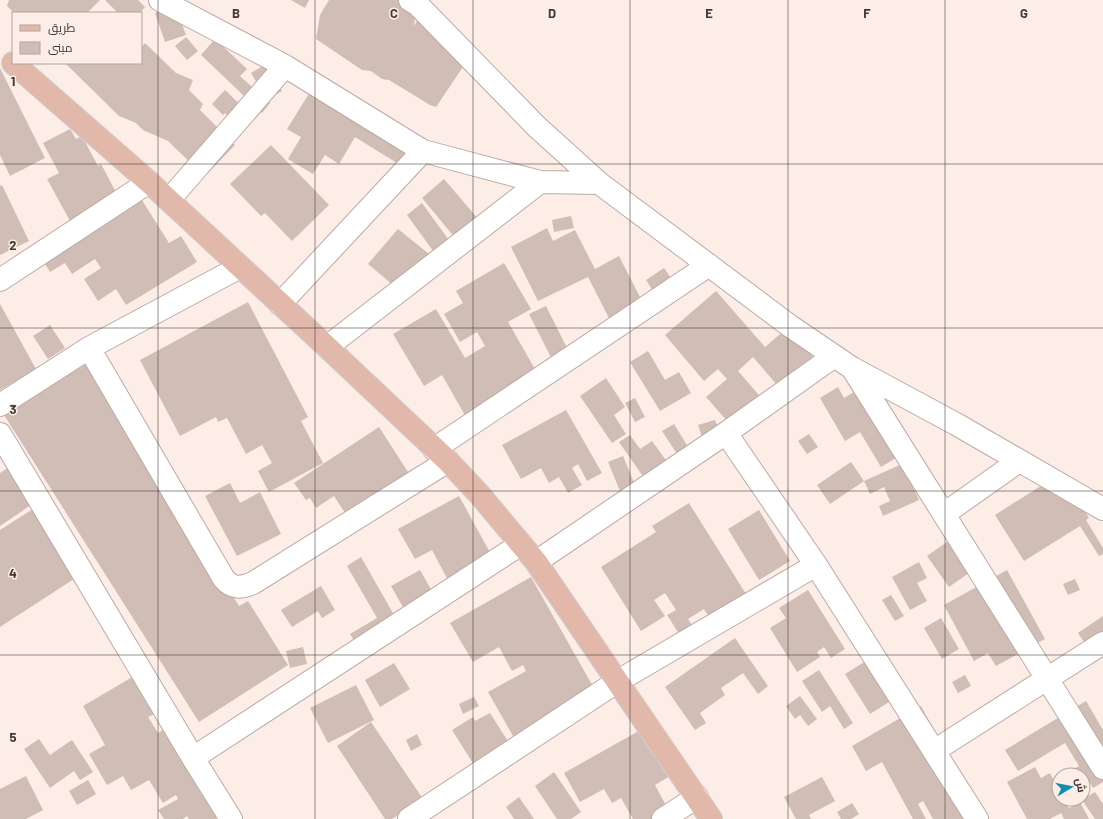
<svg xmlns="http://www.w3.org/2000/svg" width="1103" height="819" font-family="Barlow,Cairo,sans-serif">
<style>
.building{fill:#cfbdb6}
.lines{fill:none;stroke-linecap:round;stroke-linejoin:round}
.minor-casing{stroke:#bcaaa3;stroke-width:24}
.major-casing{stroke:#d1cfcf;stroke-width:24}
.minor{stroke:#fff;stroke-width:22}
.major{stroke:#e1b8a9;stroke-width:22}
.grid{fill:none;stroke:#3f3835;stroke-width:1;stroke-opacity:0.55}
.grid-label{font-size:13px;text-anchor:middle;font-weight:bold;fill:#3f3835;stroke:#fcede7;stroke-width:3;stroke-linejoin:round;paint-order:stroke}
</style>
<rect width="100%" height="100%" fill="#fcede7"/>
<path class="building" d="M9,0H100L87,13H14L7,6Z
M105,0H138L145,7L140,13H118Z
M291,0H309L305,8Z
M329,0H404L416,9L414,26L417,21L431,23L458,42L473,44L471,55L436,107L430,105L389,80L382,79L371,71L362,70L316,39L320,15Z
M175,5L186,35L165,42L155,13Z
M186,37L198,51L187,60L175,46Z
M215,39L247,69L240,76L270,103L262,113L201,55Z
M145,43L176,73L193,80L189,90L203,104L200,110L235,145L207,174L198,170L168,141L143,130L136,123L119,116L65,63H141V48Z
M266,64L282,91L267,100L251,73Z
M0,68L45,158L10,176L0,155Z
M315,84L426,153L413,173L355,137L339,164L325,155L313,174L288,159L301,137L287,129Z
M225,90L248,112L236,124L225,113L223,115L212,104Z
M70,129L76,139L82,136L98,166L101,164L118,196L70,221L47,179L59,173L43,143Z
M271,145L329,205L292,241L265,213L261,216L230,184Z
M444,179L479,220L456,239L422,198Z
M2,185L29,241L0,255V186Z
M140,197L169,243L181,236L197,262L126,305L116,289L98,301L84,279L101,268L95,259L72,274L65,263L50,272L42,259Z
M422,203L451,243L436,255L407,215Z
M571,216L574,228L554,232L552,220Z
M547,228L553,241L575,230L595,269L619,256L645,307L612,324L588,277L538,301L511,247Z
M398,229L429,254L399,290L368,264Z
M504,263L531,309L508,322L543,383L471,426L442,375L424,386L393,334L436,309L465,358L485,346L477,332L460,342L444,314L463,303L456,291Z
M664,268L676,285L657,297L646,280Z
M716,291L765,347L787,328L820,365L784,393L753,357L738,371L765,402L734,429L706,397L727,379L718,369L704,381L665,335Z
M248,302L308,417L301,421L323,463L269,492L258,471L272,463L262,445L246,454L227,418L218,422L216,417L180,436L140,360Z
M0,304L36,369L0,390Z
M546,306L574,362L558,371L529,314Z
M50,325L65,348L48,359L33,336Z
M648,351L665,380L679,372L691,393L660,411L630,362Z
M86,363L239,606L248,601L288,665L199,722L4,415Z
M606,378L625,407L614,415L626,434L612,443L580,396Z
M869,383L909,450L881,467L860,432L845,441L820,398L838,387L844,398Z
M635,398L645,417L635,422L625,403Z
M566,410L602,473L587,481L578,464L572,468L582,485L568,493L559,477L549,483L541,468L521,479L502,445Z
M715,420L723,440L705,446L698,425Z
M674,424L690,450L679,457L662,431Z
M379,427L410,475L347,516L334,496L316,508L310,498L306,500L294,483Z
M809,434L818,447L807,454L798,441Z
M630,435L640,449L652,441L670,466L647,482L619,442Z
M623,456L637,490L622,496L608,462Z
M851,462L864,481L830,504L817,485Z
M902,464L919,500L883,516L879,506L890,501L884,487L870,494L864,481Z
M9,467L34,503L0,526V473Z
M1061,473L1089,518L1086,520L1103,548V554L1099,556L1080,526L1024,561L995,515Z
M230,483L240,503L260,492L281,534L237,556L205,496Z
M459,496L493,558L449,582L432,550L415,559L398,529Z
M689,503L756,610L719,632L704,609L688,619L696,631L683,640L667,615L676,610L665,593L654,600L665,616L641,631L601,567L656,532L652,526Z
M33,509L77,577L0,627V530Z
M759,510L790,561L759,580L728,529Z
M964,530L986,561L949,587L927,556Z
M361,557L398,622L357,645L350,634L377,618L347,566Z
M919,562L927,578L917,583L927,601L910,610L892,577Z
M420,570L433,593L404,609L391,586Z
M1007,570L1045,639L996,666L988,653L974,661L944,605Z
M531,577L603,704L521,750L488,692L526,671L523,665L512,671L499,647L473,662L450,623Z
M1075,579L1080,590L1068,595L1063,584Z
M321,586L335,610L322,618L318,611L292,627L281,610Z
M808,590L845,649L831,658L824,647L817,652L820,657L797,672L770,628L786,618L779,608Z
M891,595L904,616L895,621L882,600Z
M1103,616V647L1092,654L1078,633Z
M941,618L959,649L942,659L924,628Z
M735,638L768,686L758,694L743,673L721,688L725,695L700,713L706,723L695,730L665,687Z
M303,647L307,664L290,668L286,651Z
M874,656L905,692L870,714L845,674Z
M394,663L410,689L380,707L365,680Z
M819,670L853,723L844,729L830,706L822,712L802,681Z
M965,675L971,686L958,693L952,682Z
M134,676L156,713L148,717L158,733L170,726L222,815L215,819H189L187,816L183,819H164L158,810L178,799L176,795L163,803L149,780L131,790L123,776L107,785L89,754L105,745L83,706Z
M356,685L374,720L328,743L310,708Z
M800,696L817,719L808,726L800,715L795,719L786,706Z
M474,697L479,706L463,714L459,704Z
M1086,701L1103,730V782L1093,788L1086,776L1083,778V775H1067V773L1079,766L1065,743L1018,771L1005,750Z
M921,706L976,808L979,819H933L923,801L918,804L926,819H913L882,762L866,771L852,746Z
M490,713L518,757L483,779L452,730L473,717L475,721Z
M371,722L423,799L392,819H385L337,746Z
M644,728L670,776L655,785L670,813L659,819H633L621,798L612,803L604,789L580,802L564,773Z
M417,734L422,745L411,751L406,740Z
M39,739L50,755L72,740L93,772L80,780L74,771L50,788L24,749Z
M1035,767L1041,778L1050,773L1059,790V799H1064L1069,808L1080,802L1089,819H1064L1061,813L1050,819H1027L1007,782Z
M554,772L581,812L571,819H557L535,786Z
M26,776L43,810L26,819H0V789Z
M822,777L835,801L809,815L811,819H796L784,797Z
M88,780L96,794L77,805L69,791Z
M1095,792L1103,804V819H1095L1082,800Z
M519,797L534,819H514L506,807Z
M852,803L859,814L851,819H841L837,812Z"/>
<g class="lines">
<g class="minor-casing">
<path id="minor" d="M160,0L285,66L423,151L540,182L599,183
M410,0L418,5L537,127L599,183L790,326L852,368L956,424L1103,509
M169,200L285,66
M0,280L149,182
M280,304L423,151
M327,347L540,182
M89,348L224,579C233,589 241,588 253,583L448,461
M854,371L1103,768
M0,405L89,348L240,267
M726,433L816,565
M0,434L193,758L231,819
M434,449L709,265
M944,514L1019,461
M536,562L726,433L833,357
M934,751L1103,643
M193,758L521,544
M409,819L618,681L816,565L977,819
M663,819L697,797"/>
</g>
<g class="major-casing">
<path id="major" d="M13,63L149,182L327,347L448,461L479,494L536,562L711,819"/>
</g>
<use href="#minor" class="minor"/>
<use href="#major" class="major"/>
</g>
<path class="grid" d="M158,0V819M315,0V819M473,0V819M630,0V819M788,0V819M945,0V819M0,164H1103M0,328H1103M0,491H1103M0,655H1103"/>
<g class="grid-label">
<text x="236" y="18">B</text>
<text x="394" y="18">C</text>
<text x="552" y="18">D</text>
<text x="709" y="18">E</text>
<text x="867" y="18">F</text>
<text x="1024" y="18">G</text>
<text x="13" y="86">1</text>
<text x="13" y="250">2</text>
<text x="13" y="414">3</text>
<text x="13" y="578">4</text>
<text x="13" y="742">5</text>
</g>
<rect x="12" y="12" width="130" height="52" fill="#fcede7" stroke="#b0a5a0"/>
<rect x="20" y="25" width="20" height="6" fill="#e1b8a9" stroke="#b0a5a0"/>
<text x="48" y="32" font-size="12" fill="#3f3835">طريق</text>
<rect x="20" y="42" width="20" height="12" fill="#cfbdb6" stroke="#b0a5a0"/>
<text x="48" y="52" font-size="12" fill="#3f3835">مبنى</text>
<g transform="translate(1071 787) rotate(80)"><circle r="19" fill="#fcede7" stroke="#b0a5a0"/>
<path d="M0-3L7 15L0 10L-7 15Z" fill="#118eaf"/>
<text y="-6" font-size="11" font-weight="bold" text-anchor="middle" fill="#3f3835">ش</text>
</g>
</svg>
